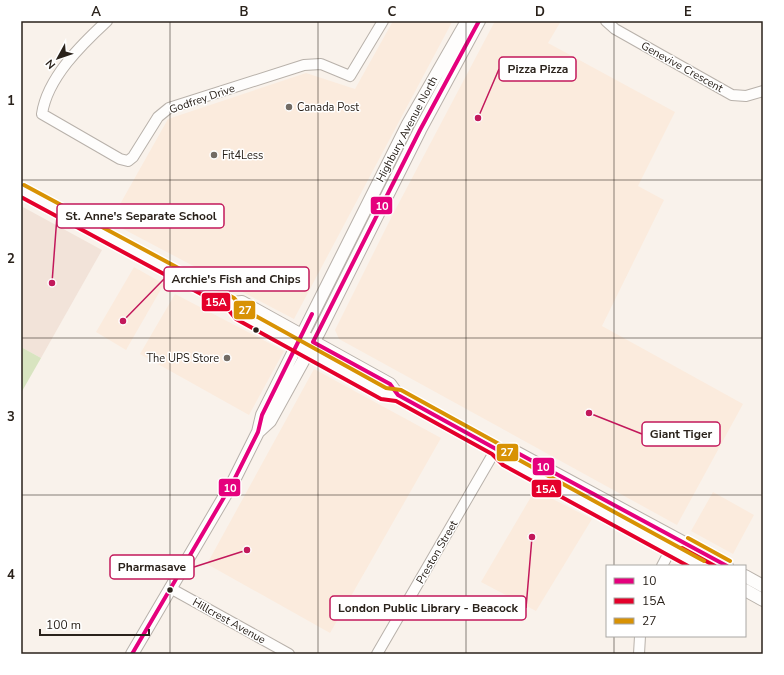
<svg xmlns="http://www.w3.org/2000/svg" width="784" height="675" font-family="'Nunito Sans',sans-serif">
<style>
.built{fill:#fbebdd}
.education{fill:#f2e3d9}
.green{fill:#d8e4c0}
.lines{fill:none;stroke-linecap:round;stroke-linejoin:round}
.minor-casing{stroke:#b8b1aa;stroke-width:12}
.major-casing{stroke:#b8b1aa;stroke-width:14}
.minor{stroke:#fefdfc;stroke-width:10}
.major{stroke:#fefdfc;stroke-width:12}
.bus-1-casing{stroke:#fff;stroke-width:7}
.bus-2-casing{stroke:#fff;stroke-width:7}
.bus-3-casing{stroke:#fff;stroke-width:7}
.bus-1{stroke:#e5007d;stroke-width:4}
.bus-2{stroke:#e4002b;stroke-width:4}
.bus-3{stroke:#d89204;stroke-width:4}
.grid{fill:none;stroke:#2a221b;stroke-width:1;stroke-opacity:0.55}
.poi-dot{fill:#726b64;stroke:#fff;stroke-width:1.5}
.bus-dot{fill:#2a221b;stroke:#fff;stroke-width:1.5}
.labels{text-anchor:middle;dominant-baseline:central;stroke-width:3;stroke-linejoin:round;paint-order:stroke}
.street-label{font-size:11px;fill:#2a221b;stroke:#fff}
.poi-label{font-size:11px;fill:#2a221b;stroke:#fff;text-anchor:start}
.leader{fill:none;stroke:#c2185b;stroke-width:1.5}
.callout-dot{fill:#c2185b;stroke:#fff;stroke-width:1.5}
.callout{fill:#fff;stroke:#c2185b;stroke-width:1.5}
.callout-label{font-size:12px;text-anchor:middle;font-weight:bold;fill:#2a221b}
.line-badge{stroke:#fff;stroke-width:1.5}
.badge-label{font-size:11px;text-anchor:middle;font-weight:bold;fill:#fff}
.neatline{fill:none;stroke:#2a221b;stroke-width:1.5}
.grid-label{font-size:13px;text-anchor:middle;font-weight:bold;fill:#2a221b}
</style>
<rect width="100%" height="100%" fill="#f9f2eb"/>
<path class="built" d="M393,21L452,22L294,319L110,222L168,119L306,73L355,89Z
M495,21H561L548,43L675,112L638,186L664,200L602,326L743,404L677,525L339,339L335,330L392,216Z
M134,267L164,284L126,350L96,332Z
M175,294L284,351L249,415L140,354Z
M314,369L441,438L330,633L207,564Z
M535,490L592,519L536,611L481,582Z
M713,492L754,515L733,554L691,531Z"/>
<path class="education" d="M21,206L102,250L41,358L21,347Z"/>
<path class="green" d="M21,347L41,358L21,393Z"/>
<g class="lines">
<g class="minor-casing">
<path id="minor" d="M107,21C82,44 47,78 42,114L120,159L128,161L133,157L158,117L169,108L304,65L321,64L350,76L383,21
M606,21L615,29L732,95L746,96L763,91
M662,566L674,543
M170,588L289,654
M377,654L496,449
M639,654L640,636"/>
</g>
<g class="major-casing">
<path id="major" d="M21,190L231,303L239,314L384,394L398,395L496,449L506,460L701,566
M231,303L242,302L390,384L398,395
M258,432L270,421L319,332L420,130L479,21
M496,449L512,450L727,566
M745,576L763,586
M745,590L763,600
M132,654L233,482L258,432L262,415L408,124L467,21"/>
</g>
<use href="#minor" class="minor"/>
<use href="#major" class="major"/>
<g class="bus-1-casing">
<path id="bus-1" d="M479,21L420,130L313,342L390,384L398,395L496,449L512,450L727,566
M132,654L233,482L258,432L262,415L312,314"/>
</g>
<g class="bus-2-casing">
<path id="bus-2" d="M21,197L227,308L236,319L381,399L396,401L492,454L503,465L688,566
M682,548L715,566"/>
</g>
<g class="bus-3-casing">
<path id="bus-3" d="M24,185L234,298L243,309L386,388L401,390L499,444L510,455L704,561
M688,538L730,561"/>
</g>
<use href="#bus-1" class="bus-1"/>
<use href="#bus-2" class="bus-2"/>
<use href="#bus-3" class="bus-3"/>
</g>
<path class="grid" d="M170,21V654M318,21V654M466,21V654M614,21V566M21,180H763M21,338H763M21,495H763M614,636V654"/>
<g class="poi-dot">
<circle cx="289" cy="107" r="4"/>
<circle cx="214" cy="155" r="4"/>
<circle cx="227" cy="358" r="4"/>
</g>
<g class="bus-dot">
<circle cx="256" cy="330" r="3.5"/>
<circle cx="170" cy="590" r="3.5"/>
</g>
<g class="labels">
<g class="street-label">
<text transform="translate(682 67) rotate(29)">Genevive Crescent</text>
<text transform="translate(202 99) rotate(-19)">Godfrey Drive</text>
<text transform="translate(407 129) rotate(-62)">Highbury Avenue North</text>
<text transform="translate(437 552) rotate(-60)">Preston Street</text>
<text transform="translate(229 621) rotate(29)">Hillcrest Avenue</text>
</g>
<g class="poi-label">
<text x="297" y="107">Canada Post</text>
<text x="222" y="155">Fit4Less</text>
<text x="219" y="358" text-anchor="end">The UPS Store</text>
</g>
</g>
<path class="leader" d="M478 118L499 69M52 283L57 216M123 321L164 279M589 413L642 434M247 550L194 567M532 537L526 608"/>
<g class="callout-dot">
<circle cx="478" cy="118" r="4"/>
<circle cx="52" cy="283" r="4"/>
<circle cx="123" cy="321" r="4"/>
<circle cx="589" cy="413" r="4"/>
<circle cx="247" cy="550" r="4"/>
<circle cx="532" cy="537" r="4"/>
</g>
<g class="callout">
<rect x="499" y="57" width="77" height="24" rx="4"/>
<rect x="57" y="204" width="167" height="24" rx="4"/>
<rect x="164" y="267" width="145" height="24" rx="4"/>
<rect x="642" y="422" width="78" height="24" rx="4"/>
<rect x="110" y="555" width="84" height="24" rx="4"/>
<rect x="330" y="596" width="196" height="24" rx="4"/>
</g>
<g class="callout-label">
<text x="538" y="73">Pizza Pizza</text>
<text x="141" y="220">St. Anne's Separate School</text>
<text x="236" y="283">Archie's Fish and Chips</text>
<text x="681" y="438">Giant Tiger</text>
<text x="152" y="571">Pharmasave</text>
<text x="428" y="612">London Public Library - Beacock</text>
</g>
<g class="line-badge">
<rect x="370" y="196" width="23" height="19" rx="4" fill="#e5007d"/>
<rect x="201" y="292" width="30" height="20" rx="4" fill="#e4002b"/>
<rect x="233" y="300" width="23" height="20" rx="4" fill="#d89204"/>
<rect x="496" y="443" width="23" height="19" rx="4" fill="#d89204"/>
<rect x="532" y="457" width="23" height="19" rx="4" fill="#e5007d"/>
<rect x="218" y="478" width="23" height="19" rx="4" fill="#e5007d"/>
<rect x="531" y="479" width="31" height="19" rx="4" fill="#e4002b"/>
</g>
<g class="badge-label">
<text x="382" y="210">10</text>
<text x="216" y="306">15A</text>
<text x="245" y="314">27</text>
<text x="507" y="456">27</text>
<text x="543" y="471">10</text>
<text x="230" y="492">10</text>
<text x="546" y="493">15A</text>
</g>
<rect width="784" height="675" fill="none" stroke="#ffffff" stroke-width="44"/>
<rect x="606" y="565" width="140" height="72" fill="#ffffff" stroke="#aaa7a4"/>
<rect x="614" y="578" width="20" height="6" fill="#e5007d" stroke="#aaa7a4"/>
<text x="642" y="585" font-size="12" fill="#2a221b">10</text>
<rect x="614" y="598" width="20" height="6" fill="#e4002b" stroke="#aaa7a4"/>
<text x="642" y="605" font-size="12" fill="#2a221b">15A</text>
<rect x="614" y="618" width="20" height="6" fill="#d89204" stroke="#aaa7a4"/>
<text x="642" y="625" font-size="12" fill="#2a221b">27</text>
<g transform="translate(58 58) rotate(230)" stroke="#ffffff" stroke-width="3" paint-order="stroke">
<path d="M0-3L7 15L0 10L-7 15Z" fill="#2a221b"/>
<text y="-6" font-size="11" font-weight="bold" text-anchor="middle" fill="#2a221b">N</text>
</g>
<path d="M40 629v6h109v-6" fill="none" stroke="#2a221b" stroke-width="2"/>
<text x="46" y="629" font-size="12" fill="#2a221b" stroke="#ffffff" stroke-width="3" paint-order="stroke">100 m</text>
<rect x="22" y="22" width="740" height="631" class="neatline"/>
<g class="grid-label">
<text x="96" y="16">A</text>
<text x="244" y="16">B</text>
<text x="392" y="16">C</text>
<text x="540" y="16">D</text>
<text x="688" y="16">E</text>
<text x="11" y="105">1</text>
<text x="11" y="263">2</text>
<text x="11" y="421">3</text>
<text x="11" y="579">4</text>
</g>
</svg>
